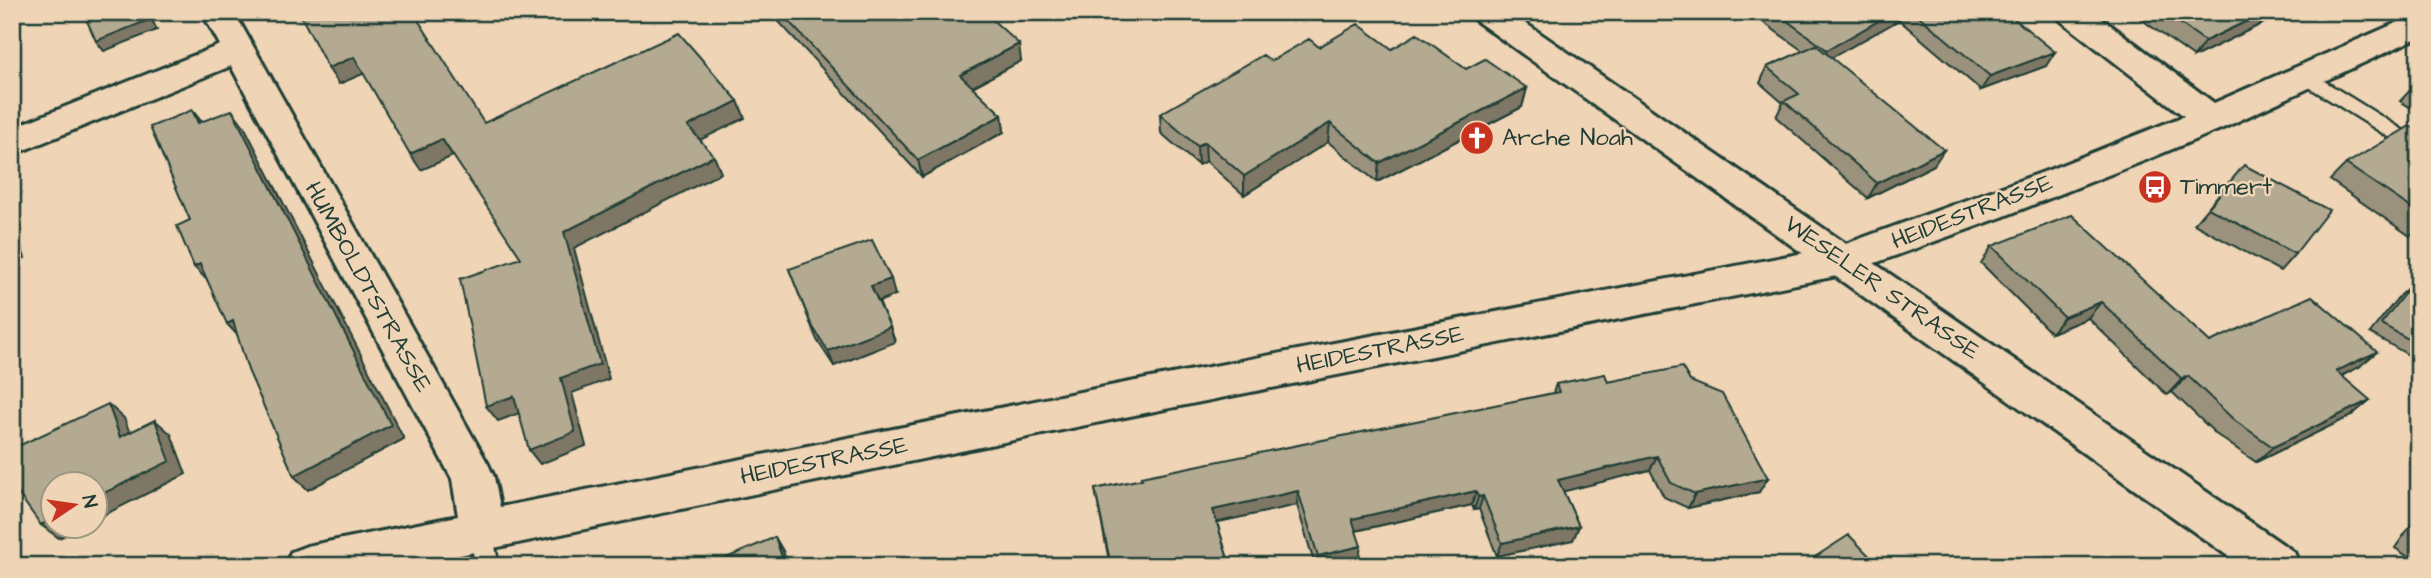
<svg xmlns="http://www.w3.org/2000/svg" width="2431" height="578" font-family="'Architects Daughter',sans-serif">
<style>
.lines{fill:none;stroke-linecap:round;stroke-linejoin:round}
.service-casing{stroke:#1f3d34;stroke-width:5}
.minor-casing{stroke:#1f3d34;stroke-width:6}
.tertiary-casing{stroke:#1f3d34;stroke-width:6}
.service{fill:#efd4b6;fill-rule:evenodd}
.minor{fill:#efd4b6;fill-rule:evenodd}
.tertiary{fill:#efd4b6;fill-rule:evenodd}
.wall{fill:#9b927e;stroke:#1f3d34;stroke-width:2}
.shaded-wall{fill:#7e7766;stroke:#1f3d34;stroke-width:2}
.building{fill:#b4aa92;stroke:#1f3d34;stroke-width:2}
.labels{text-anchor:middle;dominant-baseline:central;stroke-width:5;stroke-linejoin:round;paint-order:stroke}
.poi-label{font-size:24px;fill:#1f3d34;stroke:#efd4b6;text-anchor:start}
.street-label{font-size:24px;fill:#1f3d34;stroke:#efd4b6}
</style>
<rect width="100%" height="100%" fill="#efd4b6"/>
<filter id="ink" filterUnits="userSpaceOnUse"><feTurbulence type="fractalNoise" baseFrequency=".0143" numOctaves="2"/><feDisplacementMap in="SourceGraphic" scale="14" xChannelSelector="R" yChannelSelector="G"/><feConvolveMatrix kernelMatrix="1 2 1 2 8 2 1 2 1" color-interpolation-filters="sRGB"/></filter>
<g filter="url(#ink)">
<g class="lines">
<g class="service-casing">
<path id="service" d="M2308,71L2419,140V156L2301,82L2299,77L2301,72Z
M482,519L490,522L499,566H475L470,530L474,522Z"/>
</g>
<g class="minor-casing">
<path id="minor" d="M202,12H234L488,464L494,477L500,507L1120,384L1840,246L2049,170L2184,116L2060,20L2055,12H2093L2214,103L2419,13V37L2223,128L2146,160L2002,217L1842,275L1120,418L407,566H285L291,552L307,546L458,516L452,479L231,66L12,155V128L220,45Z"/>
</g>
<g class="tertiary-casing">
<path id="tertiary" d="M1470,12H1509L2294,552L2300,566H2242L1475,20Z"/>
</g>
<use href="#service" class="service"/>
<use href="#minor" class="minor"/>
<use href="#tertiary" class="tertiary"/>
</g>
<path class="wall" d="M770,12H984L1021,61L972,87L1002,115L1004,132L922,177Z
M1749,12H2006L2046,66L1981,90L1899,20L1831,58L1934,165L1868,198L1776,117L1783,103L1760,83L1767,67L1803,51Z
M2131,12H2286L2194,57Z
M1319,47L1392,49L1527,88L1522,107L1377,182L1328,142L1244,195L1206,161L1198,165L1161,133L1160,114L1271,61Z
M2419,82V113L2400,101L2416,84Z
M2419,125V230L2410,236L2330,180L2346,164L2415,129Z
M2229,182L2295,254L2280,271L2194,224Z
M1992,246L2210,342L2359,367L2341,376L2351,416L2256,462L2217,435L2172,392L2167,395L2088,318L2051,333L1981,263Z
M789,269L895,295L879,302L890,327L895,342L834,366L817,340Z
M2411,285L2419,290V361L2370,333L2400,295Z
M1690,381L1759,492L1688,508L1664,497L1650,470L1563,491L1579,526L1573,540L1497,556L1479,509L1474,510L1472,505L1356,531L1359,559L1329,566H1315L1297,505L1217,522L1230,566H1110L1095,489L1553,393L1556,384L1608,382Z
M2419,513V564L2395,548Z"/>
<path class="shaded-wall" d="M145,12H148L157,30L104,51L96,41Z
M1894,12H1903L1899,20L1820,64L1827,50Z
M2266,12H2286L2194,57L2205,41Z
M1019,44L1021,61L963,92L960,75Z
M2055,52L2046,66L1981,90L1990,76Z
M354,57L365,73L339,84L328,68Z
M1527,88L1522,107L1377,182L1379,163Z
M738,101L745,118L696,142L688,126Z
M192,110L205,126L198,123Z
M232,110L244,126L404,439L308,490L294,476Z
M1002,115L1004,132L922,177L918,160Z
M1330,123L1328,142L1244,195V176Z
M442,139L453,156L421,170L410,154Z
M1205,142L1206,161L1198,165L1197,146Z
M1944,150L1934,165L1868,198L1877,183Z
M714,156L721,173L574,248L609,379L572,393L586,446L540,464L529,450L561,378L564,232Z
M12,221L25,258L12,263Z
M200,264L209,282L194,267Z
M891,279L895,295L877,302L871,286Z
M2101,302L2088,318L2051,333L2064,317Z
M233,321L241,339L227,324Z
M890,327L895,342L834,366L828,351Z
M2377,352L2359,367L2319,387L2336,371Z
M2188,376L2172,392L2167,395L2182,379Z
M514,396L525,411L498,421L486,406Z
M2370,400L2351,416L2256,462L2273,447Z
M108,404L124,418L137,451L120,437Z
M155,420L171,434L186,474L94,520V498Z
M1657,456L1650,470L1553,494L1558,480Z
M1768,478L1759,492L1688,508L1695,494Z
M1298,491L1297,505L1214,523L1213,510Z
M1476,491L1472,505L1350,532L1352,519Z
M1483,496L1479,509L1474,510L1478,497Z
M52,519V526H84L59,538L41,525Z
M1579,526L1573,540L1497,556L1502,543Z
M775,537L783,551L788,566H785Z
M1361,546L1359,559L1329,566H1316L1318,556Z"/>
<path class="building" d="M83,12H145L149,20L96,41Z
M299,12H413L484,123L679,33L738,101L688,126L714,156L564,232L600,364L561,378L575,432L529,450L514,396L486,406L460,279L521,258L442,139L410,154L354,57L328,68Z
M780,12H984L1019,44L960,75L1002,115L918,160Z
M1775,12H1894L1827,50Z
M1914,12H2006L2055,52L1990,76Z
M2164,12H2266L2205,41Z
M1358,24L1392,49L1417,34L1466,69L1485,59L1527,88L1379,163L1330,123L1244,176L1205,142L1197,146L1160,114L1263,55L1271,61L1309,39L1319,47Z
M1816,45L1944,150L1877,183L1784,101L1799,94L1767,67Z
M192,110L198,123L232,110L391,425L294,476L248,370L233,321L227,324L200,264L194,267L177,226L190,220L150,127Z
M2410,126L2419,131V213L2346,164Z
M2244,165L2329,210L2295,254L2208,208Z
M2072,215L2210,342L2312,296L2377,352L2336,371L2370,400L2273,447L2234,420L2188,376L2182,379L2101,302L2064,317L1992,246Z
M872,240L891,279L871,286L890,327L828,351L811,324L789,269Z
M2411,285L2419,290V345L2381,324Z
M1682,367L1690,381L1722,394L1768,478L1695,494L1671,483L1657,456L1558,480L1579,526L1502,543L1483,496L1478,497L1476,491L1352,519L1361,546L1318,556L1298,491L1213,510L1230,566H1111L1095,489L1142,479L1141,477L1559,392L1556,384L1605,374L1608,382Z
M108,404L120,437L155,420L170,461L94,498V484H52V519L41,525L12,485V459L19,455L16,447Z
M2419,527V539L2413,535Z
M1849,535L1879,566H1801Z
M775,537L785,566H694L707,560L708,566Z"/>
</g>
<defs>
<g id="church-disc" transform="scale(1.75)"><circle r="9.5" fill="#c8321e" stroke="#efd4b6"/><path d="M-1.2-6h2.4v3.5h3.3v2.4h-3.3V6h-2.4V-.1h-3.3v-2.4h3.3Z" fill="#fff"/></g>
<g id="bus-disc" transform="scale(1.75)"><circle r="9.5" fill="#c8321e" stroke="#efd4b6"/><path d="M-5-6H5V4H4V6H2V4H-2V6H-4V4H-5ZM-3.5-4V0h7V-4ZM-3.5 1.2v1.5H-2V1.2ZM2 1.2v1.5H3.5V1.2Z" fill="#fff"/></g>
</defs>
<g fill-rule="evenodd">
<use href="#church-disc" x="1477" y="138"/>
<use href="#bus-disc" x="2155" y="187"/>
</g>
<g class="labels">
<g class="poi-label">
<text x="1502" y="138">Arche Noah</text>
<text x="2180" y="187">Timmert</text>
</g>
<g class="street-label">
<text transform="translate(1972 212) rotate(-21)">HEIDESTRASSE</text>
<text transform="translate(368 287) rotate(61)">HUMBOLDTSTRASSE</text>
<text transform="translate(1882 288) rotate(35)">WESELER STRASSE</text>
<text transform="translate(1380 350) rotate(-11)">HEIDESTRASSE</text>
<text transform="translate(824 461) rotate(-11)">HEIDESTRASSE</text>
</g>
</g>
<rect width="2431" height="578" fill="none" stroke="#efd4b6" stroke-width="42"/>
<rect x="21" y="21" width="2389" height="536" fill="none" stroke="#1f3d34" stroke-width="2.5" filter="url(#ink)"/>
<g transform="translate(74 505) rotate(77)"><circle r="33" fill="#efd4b6" stroke="#9c9882" stroke-width="2"/>
<path d="M0-5L12 26L0 18L-12 26Z" fill="#c8321e"/>
<text y="-10" font-size="19" font-weight="bold" text-anchor="middle" fill="#1f3d34">N</text>
</g>
</svg>
